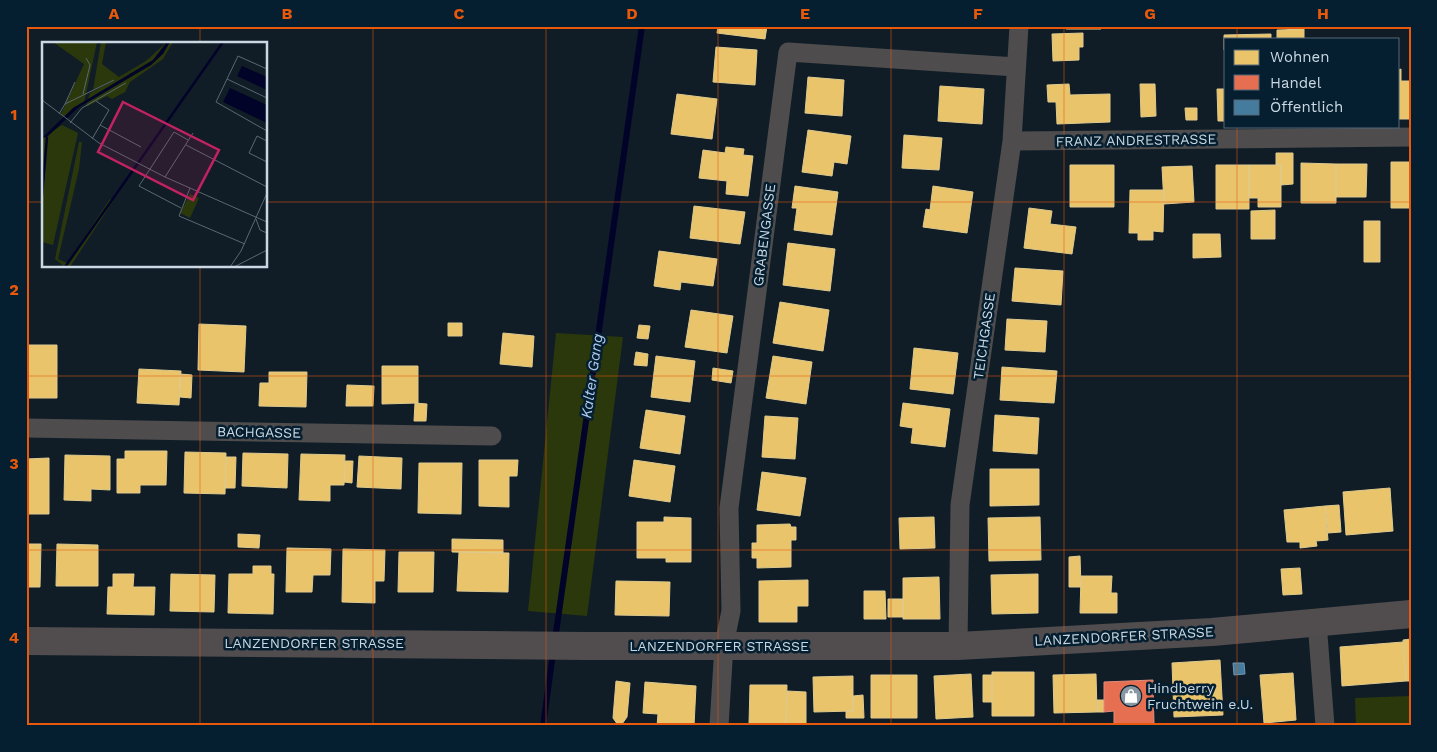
<svg xmlns="http://www.w3.org/2000/svg" width="1437" height="752" font-family="'Work Sans',sans-serif">
<style>
.green{fill:#2b380b}
.homes{fill:#e9c46a;stroke:#dfca8e}
.shops{fill:#e76f51;stroke:#de8e7d}
.public{fill:#457b9d;stroke:#6d97b2}
.lines{fill:none;stroke-linecap:round;stroke-linejoin:round}
.stream{stroke:#010329;stroke-width:6}
.street{stroke:#4e4c4d;stroke-width:19}
.secondary{stroke:#514d4f;stroke-width:28}
.grid{fill:none;stroke:#e8590c;stroke-width:1;stroke-opacity:0.55}
.labels{text-anchor:middle;dominant-baseline:central;stroke-width:5;stroke-linejoin:round;paint-order:stroke}
.street-label{font-size:14px;fill:#c9d8e3;stroke:#061f30}
.poi-label{font-size:14px;fill:#c9d8e3;stroke:#061f30;text-anchor:start}
.water-label{font-size:15px;font-style:italic;fill:#accaef;stroke:#061f30}
.inset-river{fill:none;stroke:#010329;stroke-width:2.5}
.inset-road{fill:none;stroke:#5a6872;stroke-width:1}
.view{fill:#c22262;fill-opacity:0.15;stroke:#c22262;stroke-width:2.5}
.inset-edge{fill:none;stroke:#c9d8e3;stroke-width:2.5}
.neatline{fill:none;stroke:#e8590c;stroke-width:2}
.grid-label{font-size:16px;text-anchor:middle;font-weight:bold;fill:#e8590c}
</style>
<rect width="100%" height="100%" fill="#101d26"/>
<path class="green" d="M556,333L623,337L587,616L528,611Z
M1411,696V726H1356L1355,698Z"/>
<path class="homes" d="M718,26H767L765,39L717,33Z
M1066,26H1101V29H1066Z
M1146,26H1169V28H1146Z
M1287,26H1304V29L1288,30Z
M1304,29V39H1277V30Z
M1083,33V47H1079V60L1053,61L1052,34Z
M1271,34V39H1226V50H1224V35Z
M716,47L757,50L755,85L713,82Z
M1401,69V81H1411V119H1398V70Z
M808,77L844,80L842,116L805,113Z
M1069,84L1070,95L1110,94V122L1057,124L1056,102H1048L1047,85Z
M1140,84H1155L1156,116L1141,117Z
M940,86L984,89L982,124L938,121Z
M1217,89H1226V121H1218Z
M677,94L717,99L712,139L671,134Z
M1185,108H1197V120H1186Z
M808,130L851,136L847,164L834,162L832,176L802,172Z
M904,135L942,138L939,170L902,168Z
M726,147L744,149L743,155L753,156L748,196L726,194L727,181L699,178L703,150L725,153Z
M1276,153H1293V184L1281,185V165H1276Z
M1391,162H1411V208H1391Z
M1301,163L1336,164V203H1301Z
M1336,164H1367L1366,197H1336Z
M1070,165H1114V207H1070Z
M1216,165H1249V209H1216Z
M1249,165H1281V207H1258V198H1249Z
M1192,166L1194,202L1164,204L1162,167Z
M795,186L838,192L832,235L794,230L797,208H792Z
M933,186L973,192L967,233L923,227L926,209L930,210Z
M1130,190H1164L1163,232L1153,231V240H1138V233H1129Z
M694,206L745,212L740,244L690,238Z
M1029,208L1052,211L1050,224L1076,227L1072,254L1024,248Z
M1275,210V239H1251V211Z
M1364,221H1380V262H1364Z
M1193,234H1220L1221,257L1193,258Z
M788,243L835,249L830,291L783,285Z
M659,251L717,259L713,286L681,282L680,290L654,286Z
M1015,268L1063,271L1061,305L1012,301Z
M780,302L829,310L823,351L773,343Z
M691,310L733,316L727,353L685,347Z
M1007,319L1047,321L1045,352L1005,350Z
M448,323H462V336H448Z
M199,324L246,326L244,372L198,370Z
M639,325L650,326L648,339L637,338Z
M503,333L534,336L532,367L500,364Z
M26,345H57V398H26Z
M914,348L958,353L953,394L910,389Z
M636,352L648,354L647,366L634,365Z
M656,356L695,361L690,402L651,397Z
M773,356L812,362L806,404L766,398Z
M382,366H418V403L382,404Z
M1002,367L1057,371L1054,403L1000,400Z
M713,368L733,371L731,383L712,380Z
M139,369L181,371L179,405L137,403Z
M269,372H307L306,407L259,406L260,383H269Z
M180,374L192,375L191,398L180,397Z
M347,385L374,386L373,406H346Z
M415,403L427,404L426,421H414Z
M903,403L950,409L945,447L911,443L913,428L900,426Z
M646,410L685,416L680,454L640,448Z
M995,415L1039,418L1037,454L993,451Z
M765,416L798,418L795,459L762,457Z
M125,451H167L166,485H140V493H117V459H125Z
M185,452L226,453L225,494L184,493Z
M243,453L288,454L287,488L242,486Z
M301,454L345,455L344,485H330V501L299,500Z
M65,455L110,456V490L91,489V501L64,500Z
M359,456L402,458L401,489L357,487Z
M226,457H236L235,488H225Z
M49,458V514H26V459Z
M479,460H518L517,476H509V507L479,506Z
M634,460L675,466L670,502L629,496Z
M345,461H353L352,483L344,482Z
M419,463H462L461,514L418,513Z
M990,469H1039V505L990,506Z
M762,472L806,478L800,516L757,510Z
M1390,488L1393,531L1346,535L1343,492Z
M1339,505L1341,532L1328,533L1325,506Z
M1325,506L1328,540L1316,541L1317,546L1300,548V542H1287L1284,510Z
M664,517L691,518V562H666V558H637V522H664Z
M934,517L935,548L900,549L899,518Z
M1040,517L1041,560L989,561L988,518Z
M790,524L791,527H796V540H791V567L757,568V558H752V543H757V525Z
M238,534L260,535L259,548L238,547Z
M452,539L503,540V553L452,552Z
M26,544H41L40,587H26Z
M57,544L98,545V586H56Z
M287,548L331,549L330,575H313L312,592H286Z
M343,549L385,550L384,581H375V603L342,602Z
M399,552H434L433,592H398Z
M459,552L509,553L508,592L457,591Z
M1080,556L1081,587H1069V557Z
M253,566H271V574H274L273,614L228,613L229,574H253Z
M1300,568L1302,594L1283,595L1281,569Z
M113,574H134L133,587H155L154,615L107,614L108,587H113Z
M171,574L215,575L214,612L170,611Z
M1038,574V613L992,614L991,575Z
M1081,576H1112L1111,593H1117V613H1080Z
M939,577L940,619H903V578Z
M808,580V606H797V622H759V581Z
M616,581L670,582L669,616L615,615Z
M864,591H885L886,619H864Z
M888,599H903V617H888Z
M1411,639V681H1406L1403,640Z
M1403,642L1406,681L1342,686L1340,647Z
M1220,660L1223,715L1174,717L1172,663Z
M992,672H1034V716H992Z
M1293,673L1296,720L1264,723L1260,675Z
M971,674L973,717L936,719L934,676Z
M1096,674L1097,712L1054,713L1053,675Z
M871,675H917V718H871Z
M983,675H992V702H983Z
M853,676V711L814,712L813,677Z
M616,681L630,683L627,717L622,724L618,725L613,718Z
M645,682L696,686L694,726H657L658,714L643,713Z
M750,685H787L786,725L749,724Z
M787,691L806,692V726L786,725Z
M863,695L864,718H846V711H853V696Z
M1097,700H1104V712H1097Z"/>
<path class="shops" d="M1153,680L1154,724L1114,726V711L1104,712V682Z"/>
<path class="public" d="M1233,663H1244L1245,674L1234,675Z"/>
<g class="lines">
<path class="stream" d="M555,640L642,26
M543,726L553,653"/>
<path class="street" d="M1012,141L1411,137
M26,428L492,436
M1317,622L1325,726
M958,646L960,505L1012,141L1019,26
M719,726L724,645L731,611L729,508L788,52L1016,67"/>
<path class="secondary" d="M26,641L586,646H958L1212,632L1411,614"/>
</g>
<path class="grid" d="M200,26V44M373,26V726M546,26V726M718,26V726M891,26V726M1064,26V726M1237,26V39M1237,126V726M26,202H44M266,202H1411M200,266V726M26,376H1411M26,550H1411"/>
<defs>
<g id="shop-disc" transform="scale(1.125)"><circle r="9.5" fill="#8897a1" stroke="#061f30"/><path d="M-5-2.5h2.3a2.7 3.5 0 0 1 5.4 0H5L5.5 6h-11ZM-1.5-2.5h3a1.5 2.3 0 0 0-3 0Z" fill="#fff"/></g>
</defs>
<g fill-rule="evenodd">
<use href="#shop-disc" x="1131" y="696"/>
</g>
<g class="labels">
<g class="street-label">
<text transform="translate(1136 140) rotate(-1)">FRANZ ANDRESTRASSE</text>
<text transform="translate(764 235) rotate(-83)">GRABENGASSE</text>
<text transform="translate(984 336) rotate(-82)">TEICHGASSE</text>
<text transform="translate(259 432) rotate(1)">BACHGASSE</text>
<text transform="translate(1124 636) rotate(-3)">LANZENDORFER STRASSE</text>
<text x="314" y="643">LANZENDORFER STRASSE</text>
<text x="719" y="646">LANZENDORFER STRASSE</text>
</g>
<g class="poi-label">
<text x="1147" y="688">Hindberry<tspan x="1147" dy="16">Fruchtwein e.U.</tspan></text>
</g>
<g class="water-label">
<text transform="translate(592 376) rotate(-82)">Kalter Gang</text>
</g>
</g>
<g transform="translate(42 42)">
<rect width="225" height="225" fill="#101d26"/>
<path d="M11,0H55L42,61L22,75L19,72L42,22ZM59,0H64L60,22L77,35L104,19L125,0L111,18L46,58L48,51L74,37L51,48ZM128,0H131L121,17L88,40L83,50L70,57L65,54L44,65L45,61L109,23ZM20,83L36,91L11,203L0,200V96ZM37,100H40L37,127L16,217L25,221L68,157L71,159L28,225H23L13,217ZM148,152L157,156L148,176L138,171Z" fill="#2b380b"/>
<path d="M125,0H128L121,12L109,23L37,65L5,95L0,96L31,66L111,18ZM200,24L225,35V48L195,34ZM188,46L225,63V81L181,60Z" fill="#010329"/>
<path class="inset-river" d="M0,154L5,95M23,225L181,0"/>
<path class="inset-road" d="M225,27L196,14L174,60L225,89M185,37L225,56M41,52L48,23L44,16M0,58L57,101L123,135L225,180M23,62L33,40M17,72L23,62L72,38M28,81L40,66L84,41M58,83L99,105M50,97L67,68L54,59M225,99L215,94L207,111L225,120M144,103L225,145M123,135L151,91M148,146L137,174L203,202M139,166L97,144L132,90L146,98M214,177L218,188L225,191M188,225L199,209L225,151M192,225L225,208"/>
<path class="view" d="M81,60L177,108L151,158L56,110Z"/>
<rect width="225" height="225" class="inset-edge"/>
</g>
<rect width="1437" height="752" fill="none" stroke="#061f30" stroke-width="55"/>
<rect x="1224" y="38" width="175" height="90" fill="#061f30" stroke="#546978"/>
<rect x="1234" y="50" width="25" height="15" fill="#e9c46a" stroke="#546978"/>
<text x="1270" y="62" font-size="15" fill="#c9d8e3">Wohnen</text>
<rect x="1234" y="75" width="25" height="15" fill="#e76f51" stroke="#546978"/>
<text x="1270" y="88" font-size="15" fill="#c9d8e3">Handel</text>
<rect x="1234" y="100" width="25" height="15" fill="#457b9d" stroke="#546978"/>
<text x="1270" y="112" font-size="15" fill="#c9d8e3">Öffentlich</text>
<rect x="28" y="28" width="1382" height="696" class="neatline"/>
<g class="grid-label">
<text x="114" y="19">A</text>
<text x="287" y="19">B</text>
<text x="459" y="19">C</text>
<text x="632" y="19">D</text>
<text x="805" y="19">E</text>
<text x="978" y="19">F</text>
<text x="1150" y="19">G</text>
<text x="1323" y="19">H</text>
<text x="14" y="120">1</text>
<text x="14" y="295">2</text>
<text x="14" y="469">3</text>
<text x="14" y="643">4</text>
</g>
</svg>
